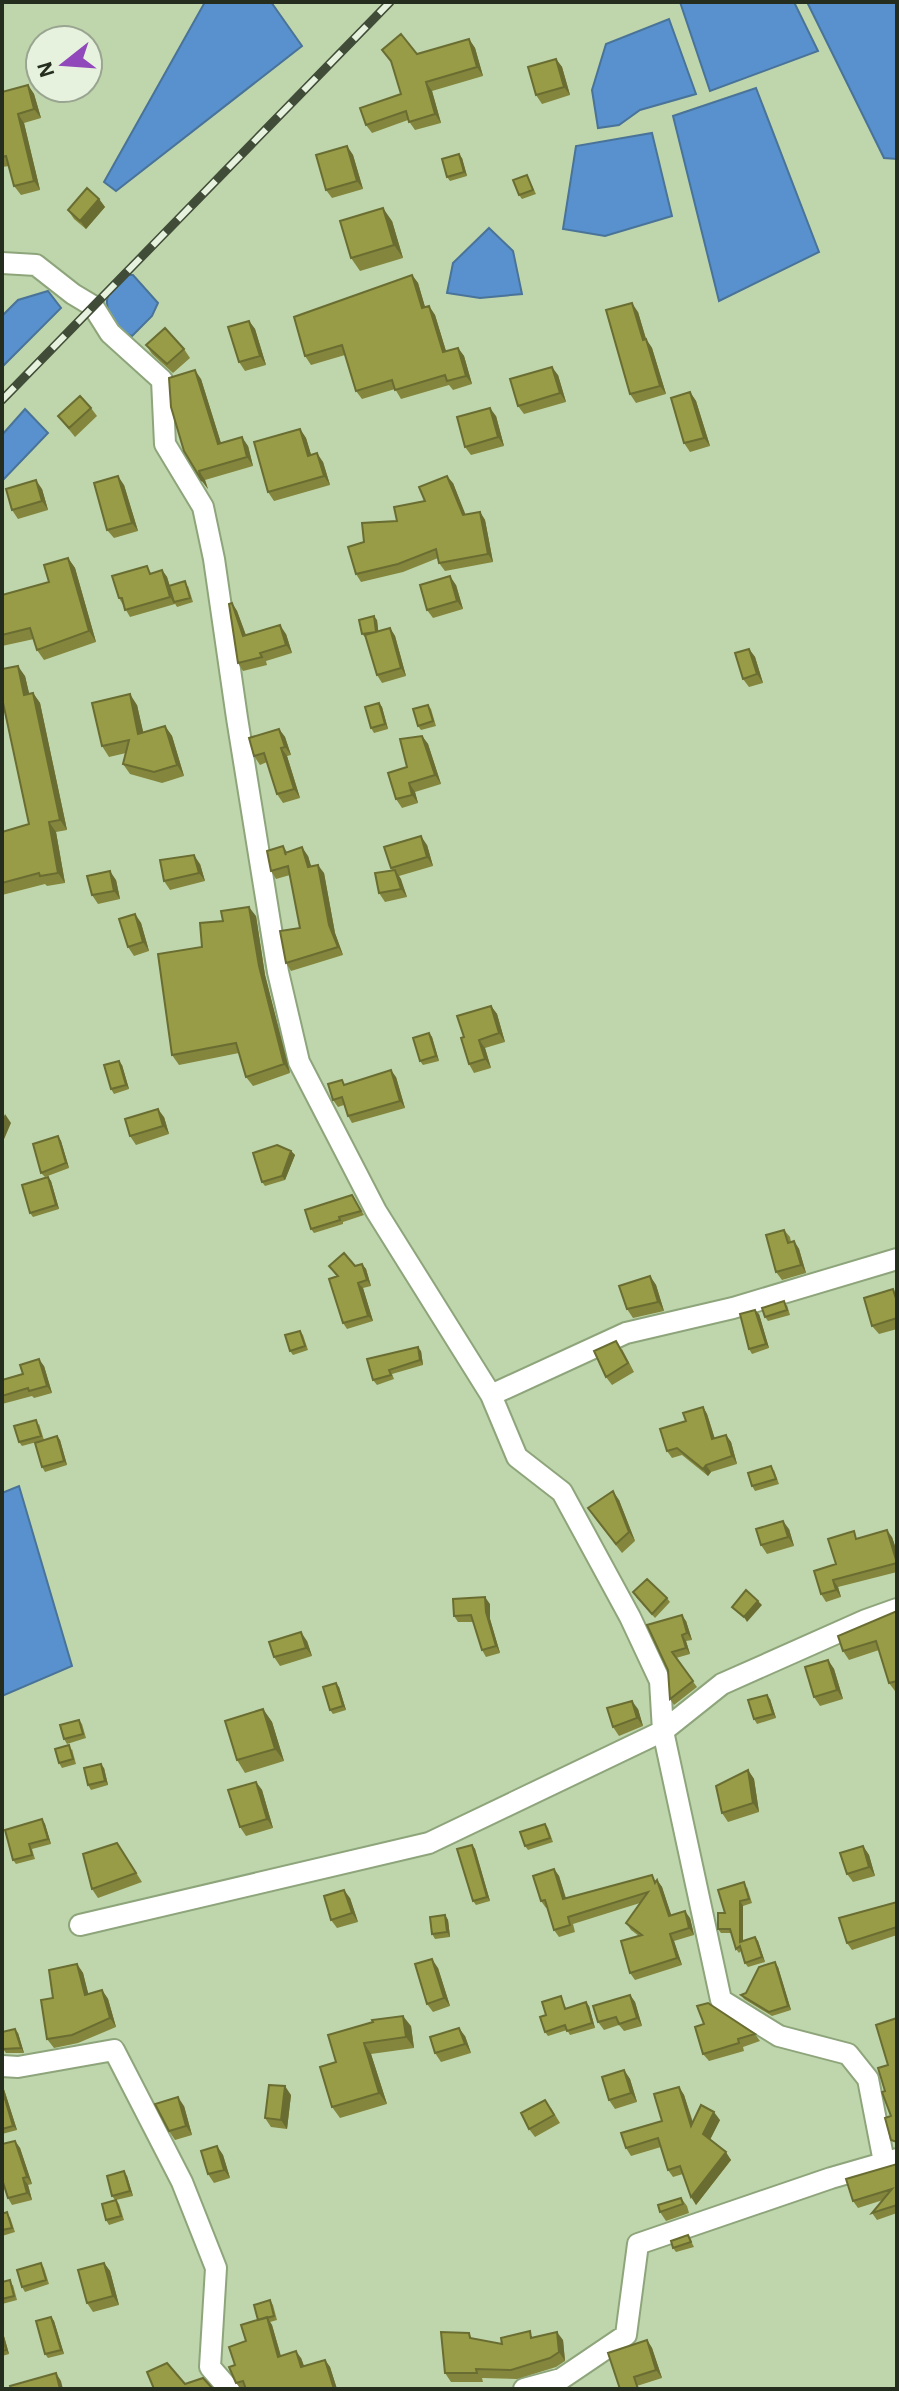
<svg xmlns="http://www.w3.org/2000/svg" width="899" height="2391" font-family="'Alegreya Sans',sans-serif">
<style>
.water{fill:#5891cd;stroke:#497398;stroke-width:2}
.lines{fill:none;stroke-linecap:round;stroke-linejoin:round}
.street-casing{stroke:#8ea57c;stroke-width:24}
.street{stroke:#fff;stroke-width:20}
.rail-casing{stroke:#404c37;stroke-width:9}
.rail{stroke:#e6f2dd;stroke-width:6;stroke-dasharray:18;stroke-linecap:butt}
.wall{fill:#83863c}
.shaded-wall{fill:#6a6d31}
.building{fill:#989c46;stroke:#6a6d31;stroke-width:2}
</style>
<rect width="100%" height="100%" fill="#bfd6ac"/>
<path class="water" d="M205,2H271L302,46L116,191L104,182Z
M680,2H794L818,51L710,91Z
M807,2H897V159L884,158Z
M669,19L696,94L640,110L619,125L598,128L592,90L606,44Z
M756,88L819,252L719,301L673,116Z
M652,133L672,216L605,236L563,229L576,146Z
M489,228L513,251L522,294L480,298L447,293L453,263Z
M127,275H133L158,303L152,316L132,336C124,333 121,331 116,324C100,303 106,290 127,275Z
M48,291L61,308L2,367V316L18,300Z
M25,409L48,433L2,481V435Z
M19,1486L72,1666L2,1696V1493Z"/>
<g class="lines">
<g class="street-casing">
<path id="street" d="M2,263L36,265L73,294L93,306L110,333L162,380L165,444L203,507L214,559L237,718L278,972L299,1062L376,1211L491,1395L517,1457L562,1492L630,1617L660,1681L663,1731L429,1843L80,1925
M491,1395L626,1333L733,1308L897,1259
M2,2066L18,2067L114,2050L182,2182L216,2268L210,2367L229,2389
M884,2162L868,2079L848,2054L779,2036L721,2000L663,1731L722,1684L866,1620L897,1609
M524,2389L561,2379L626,2335L638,2244L831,2178L897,2159"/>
</g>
<use href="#street" class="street"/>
<g class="rail-casing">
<path id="rail" d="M2,400L390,2"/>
</g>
<use href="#rail" class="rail"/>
</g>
<path class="wall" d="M469,39L475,48L483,76L432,91L441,123L415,130L408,120L372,133L366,125L401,94L392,62L382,50L417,54Z
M556,59L562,67L570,95L542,104L536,95Z
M28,85L34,94L41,118L24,123L40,190L21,195L14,186L9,166L2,167V92Z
M347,146L353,155L363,189L332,198L326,190Z
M462,158L467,176L450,181L447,177Z
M527,175L536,194L522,199L519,195Z
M99,199L105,207L86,229L74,219L68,210Z
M392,221L403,258L360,271L351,258Z
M412,275L418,283L425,307L429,306L435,315L446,351L458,348L464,356L472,384L453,390L449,385L401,399L395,389L362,399L356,391L345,355L311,365L305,356Z
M638,312L646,339L652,348L666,394L636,403L630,394Z
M249,321L255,329L266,365L245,371L239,362Z
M146,345L184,349L190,358L173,373L152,354Z
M558,375L566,402L524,414L518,406Z
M201,379L221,443L248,446L253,466L205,480L208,489L202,481L171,407Z
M690,392L696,401L710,446L690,452L684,443Z
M91,408L97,416L75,437L58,416Z
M496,416L504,446L471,455L465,447Z
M300,429L306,438L311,455L323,462L330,485L274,501L268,492Z
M453,483L465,515L480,512L485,520L493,562L445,571L439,563L438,558L403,572L361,582L356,574L364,542Z
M124,485L138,531L114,538L107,530Z
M42,489L48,510L18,519L12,510Z
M68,558L75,568L96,642L44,660L37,650L34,639L2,646V595L49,582Z
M162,570L167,577L170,586H188L193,602L177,607L174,602L172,593L175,604L130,617L119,598L152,573Z
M456,585L463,609L433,618L427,610Z
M232,603L237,611L246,635L286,634L292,653L266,661L267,665L243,671L238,663Z
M377,620L378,631L390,628L395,636L406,676L382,683L377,675L366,638L362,634Z
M749,649L755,657L763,683L749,687L743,679Z
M2,669L25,676L29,694L33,693L40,703L67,830L56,832L65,883L47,886L45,884L2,895V832L29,824L4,706H2Z
M379,703L382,707L388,729L374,733L371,728Z
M137,705L143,732L165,726L172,736L184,776L162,783L130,774L123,764L126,753L109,757L102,746Z
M428,705L431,709L436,726L421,730L418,726Z
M279,729L285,737L291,755L287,756L300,798L283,803L277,794L267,762L260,765L254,756Z
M422,736L428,744L441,784L415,792L418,803L402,808L396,799L407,767Z
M427,845L433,866L399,876L407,897L385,902L379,893L392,871L391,868Z
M283,846L287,852L308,856L311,867L324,873L335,933L343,955L291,971L286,963L300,928L290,875L276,879L271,871Z
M200,864L205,881L170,890L164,881Z
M116,880L120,899L98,904L92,895Z
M135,914L141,923L149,951L134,956L128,947Z
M256,916L265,975L290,1073L253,1086L246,1077L239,1053L179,1065L172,1055L202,947L223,921Z
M491,1006L497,1014L505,1042L485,1048L491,1068L474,1073L469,1064L464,1037Z
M429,1033L432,1037L439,1061L423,1065L420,1061Z
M122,1065L129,1089L114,1094L111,1089Z
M396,1077L405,1108L352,1123L348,1116L344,1105L338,1107L333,1100L346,1084Z
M164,1117L169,1134L136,1145L130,1136Z
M58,1136L61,1141L69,1168L45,1177L41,1173Z
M291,1151L295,1155L285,1180L265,1186L262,1182Z
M48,1177L51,1181L59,1209L33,1217L30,1213Z
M352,1195L364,1215L343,1222V1224L314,1233L311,1229Z
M784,1230L790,1237L791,1242L794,1241L799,1249L806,1273L782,1280L776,1272Z
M362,1264L366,1269L371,1286L363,1288L373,1321L347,1329L343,1323L337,1277L329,1266H355Z
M650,1276L656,1285L664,1311L633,1318L627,1309Z
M897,1294V1329L879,1334L872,1326Z
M787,1305L790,1315L768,1321L765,1317Z
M759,1314L769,1348L752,1354L749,1349Z
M300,1331L303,1335L308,1350L293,1355L290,1351Z
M622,1349L634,1372L612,1385L606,1377Z
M421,1351L423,1365L392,1374L394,1379L377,1385L373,1380L367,1359Z
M44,1366L52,1393L34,1398L32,1396L2,1404V1380Z
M703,1407L707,1414L715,1439L726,1435L731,1442L737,1464L711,1472L708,1476L682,1455L672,1458L667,1451L686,1421Z
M39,1424L44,1440L22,1446L19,1442Z
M57,1436L60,1440L67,1465L45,1472L42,1467Z
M774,1470L779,1484L755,1491L752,1486Z
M619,1500L635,1541L622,1553L594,1517Z
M789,1529L794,1546L767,1554L761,1545Z
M892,1537L897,1552V1572L838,1587L841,1597L826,1602L821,1594L836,1564L859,1538Z
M636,1597L667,1598L670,1602L655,1618Z
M490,1604V1619L500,1653L486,1657L482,1650L473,1622H458L454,1616Z
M897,1611V1691H895L889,1683L879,1650L849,1660L843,1651Z
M686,1621L692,1640L686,1641L690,1654L676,1658L697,1687L674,1705L670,1699L668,1670L647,1625Z
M307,1641L312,1656L280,1666L274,1657Z
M828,1660L834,1669L843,1699L820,1706L814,1697Z
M339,1687L346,1710L333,1714L330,1710Z
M770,1699L776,1718L757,1724L754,1719Z
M263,1709L272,1722L284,1761L245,1773L237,1760Z
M638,1709L643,1726L619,1736L613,1727Z
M79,1720L82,1724L86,1738L67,1744L64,1739Z
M72,1749L76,1764L62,1768L59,1763Z
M104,1768L108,1785L91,1790L88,1785Z
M748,1770L754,1779L759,1812L728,1822L722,1813Z
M256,1782L262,1790L273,1828L246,1836L240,1827Z
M42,1819L45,1824L51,1844L32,1849L35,1859L16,1864L13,1860Z
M545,1824L548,1828L553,1842L528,1850L525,1846Z
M472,1845L475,1849L490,1901L476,1905L473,1901Z
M863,1846L869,1855L875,1876L853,1882L847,1874Z
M123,1852L142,1882L98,1898L92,1889Z
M554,1869L559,1876L566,1898L657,1880L662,1887L671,1916L690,1918L694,1935L674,1941L682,1965L635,1980L630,1973L639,1936L631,1930L626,1923L640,1903L573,1924L575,1932L559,1937L554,1930L547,1907L546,1908L541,1901Z
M747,1887L752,1903L743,1906V1941L755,1937L758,1941L765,1962L748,1967L745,1963L741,1951L739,1953L736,1949L732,1933H721L718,1929L725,1913Z
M350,1898L358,1922L337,1928L331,1920Z
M897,1902V1935L852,1950L847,1943Z
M445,1915L448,1920L450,1937L435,1939L432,1934Z
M77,1964L83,1973L88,1994L102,1990L108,1999L116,2027L78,2043L54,2048L47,2039L53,1998Z
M778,1967L791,2010L772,2016L744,1999L741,1995L746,1993Z
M438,1968L450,2006L433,2012L427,2004Z
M630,1995L635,2002L642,2026L624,2031L619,2025L604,2030L598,2022Z
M561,1996L566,2008L589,2006L595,2028L570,2035L567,2030L548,2036L545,2032L546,2015Z
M373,2022L411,2026L414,2048L371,2054L387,2104L340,2118L332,2107L336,2062Z
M704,2024L755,2034L760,2041L743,2047L744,2051L709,2061L703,2054Z
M18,2033L24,2053H6L3,2049Z
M465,2036L471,2053L441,2062L435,2053Z
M624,2070L630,2079L637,2102L615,2109L609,2100Z
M2,2083L17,2130L2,2134Z
M679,2087L684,2095L693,2122L720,2120L710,2139L731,2160L696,2205L683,2174L673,2177L668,2170L661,2147L631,2156L626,2148L662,2121Z
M291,2095L287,2129L271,2127L265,2118Z
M184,2106L192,2135L175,2140L169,2131Z
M551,2108L560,2123L535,2137L529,2129Z
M15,2141L20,2148L32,2184L28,2185L32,2200L12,2205L8,2198Z
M217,2146L223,2155L230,2178L214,2183L208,2174Z
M897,2164V2213L877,2220L872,2213L883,2200L858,2208L853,2201Z
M127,2176L133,2196L116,2200L119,2204L124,2220L109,2225L106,2220L115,2200L112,2196Z
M681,2198L687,2206L689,2213L666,2221L660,2212Z
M2,2214L10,2217L15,2232L2,2236Z
M688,2235L694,2247L676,2252L673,2248Z
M41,2263L44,2268L49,2284L25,2292L22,2287Z
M104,2263L110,2271L119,2305L93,2312L87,2303Z
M2,2282L13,2285L17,2300L2,2304Z
M270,2300L273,2305L277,2320L270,2322L272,2325L281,2356L301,2358L304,2366L325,2360L330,2367L337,2389H241L236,2383L235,2365L246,2341Z
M51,2317L54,2321L64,2354L48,2358L45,2354Z
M2,2329L9,2354L2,2356Z
M469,2333L472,2339L502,2344L535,2337L563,2340L565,2361L556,2367L517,2379L482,2378L483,2382H451L445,2373Z
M647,2340L652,2348L662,2378L640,2385L620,2389Z"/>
<path class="shaded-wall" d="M469,39L475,48L483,76L477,67Z
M556,59L562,67L570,95L564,87Z
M426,82L432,91L441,123L435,114Z
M28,85L34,94L41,118L34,109Z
M18,114L24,123L40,190L34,181Z
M347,146L353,155L363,189L357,181Z
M459,154L462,158L467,176L464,172Z
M99,199L105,207L86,229L80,221Z
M383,208L392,221L403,258L394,245Z
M412,275L418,283L428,317L422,308Z
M632,303L638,312L649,349L643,340Z
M429,306L435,315L449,361L443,352Z
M249,321L255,329L266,365L260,356Z
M646,339L652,348L666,394L660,386Z
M458,348L464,356L472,384L466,376Z
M552,367L558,375L566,402L560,393Z
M195,370L201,379L224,453L218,444Z
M690,392L696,401L710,446L704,438Z
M490,408L496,416L504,446L498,437Z
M300,429L306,438L314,464L308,456Z
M242,437L248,446L253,466L247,457Z
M317,453L323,462L330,485L324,476Z
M199,471L205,480L208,489L202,481Z
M118,476L124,485L138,531L132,523Z
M447,476L453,483L469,523L463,515Z
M36,480L42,489L48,510L42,501Z
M480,512L485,520L493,562L488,554Z
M68,558L75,568L96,642L89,631Z
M162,570L167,577L175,604L170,597Z
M450,576L456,585L463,609L457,601Z
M232,603L237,611L249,644L243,636Z
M374,616L377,620L379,637L376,632Z
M280,625L286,634L292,653L286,645Z
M390,628L395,636L406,676L401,668Z
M749,649L755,657L763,683L757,674Z
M18,666L25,676L32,705L24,695Z
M33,693L40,703L67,830L60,820Z
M130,694L137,705L146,744L138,734Z
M379,703L382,707L388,729L385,724Z
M165,726L172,736L184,776L177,765Z
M279,729L285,737L291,755L285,747Z
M422,736L428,744L441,784L435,775Z
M281,748L287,756L300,798L294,789Z
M409,783L415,792L418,803L412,795Z
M49,822L56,832L65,883L58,873Z
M421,836L427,845L433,866L427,857Z
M302,847L308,856L314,875L308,867Z
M194,855L200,864L205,881L199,873Z
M318,865L324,873L335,933L343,955L338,947L329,925Z
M395,870L401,879L407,897L401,889Z
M110,871L116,880L120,899L114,891Z
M249,907L256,916L265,975L290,1073L284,1064L259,966Z
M135,914L141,923L149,951L143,942Z
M491,1006L497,1014L505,1042L499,1033Z
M429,1033L432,1037L439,1061L436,1056Z
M479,1040L485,1048L491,1068L485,1059Z
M119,1061L122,1065L129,1089L126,1085Z
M391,1070L396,1077L405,1108L400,1101Z
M158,1109L164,1117L169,1134L163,1126Z
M5,1114L11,1123L2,1144V1121Z
M58,1136L61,1141L69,1168L66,1163Z
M291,1151L295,1155L285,1180L282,1176Z
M48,1177L51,1181L59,1209L56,1205Z
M794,1241L799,1249L806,1273L801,1265Z
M362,1264L366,1269L371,1286L367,1280Z
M650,1276L656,1285L664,1311L658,1302Z
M358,1283L363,1288L373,1321L368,1316Z
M755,1310L759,1314L769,1348L766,1344Z
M418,1347L421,1351L423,1365L420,1360Z
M39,1359L44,1366L52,1393L47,1386Z
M703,1407L707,1414L717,1446L712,1439Z
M726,1435L731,1442L737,1464L732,1456Z
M57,1436L60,1440L67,1465L64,1461Z
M706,1465L711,1472L708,1476L703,1469Z
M613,1491L619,1500L635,1541L629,1532Z
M783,1521L789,1529L794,1546L788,1537Z
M887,1530L892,1537L897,1552V1561Z
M833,1580L838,1587L841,1597L836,1590Z
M485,1597L490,1604V1619L500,1653L496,1646L486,1612Z
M758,1601L762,1605L747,1622L744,1617Z
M682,1615L686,1621L692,1640L687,1633Z
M301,1632L307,1641L312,1656L306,1648Z
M682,1635L686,1641L690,1654L686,1648Z
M828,1660L834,1669L843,1699L837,1690Z
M336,1683L339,1687L346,1710L343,1706Z
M767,1695L770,1699L776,1718L773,1714Z
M632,1701L638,1709L643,1726L637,1718Z
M263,1709L272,1722L284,1761L275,1749Z
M101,1764L104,1768L108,1785L105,1781Z
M748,1770L754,1779L759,1812L753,1803Z
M256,1782L262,1790L273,1828L267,1819Z
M42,1819L45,1824L51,1844L48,1839Z
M472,1845L475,1849L490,1901L487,1897Z
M863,1846L869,1855L875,1876L869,1867Z
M554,1869L559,1876L568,1906L563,1899Z
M657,1880L662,1887L674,1923L669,1916Z
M344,1890L350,1898L358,1922L352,1913Z
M740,1901L743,1906V1946L740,1942Z
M685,1911L690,1918L694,1935L689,1928Z
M445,1915L448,1920L450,1937L447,1932Z
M670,1934L674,1941L682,1965L677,1958Z
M755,1937L758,1941L765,1962L762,1957Z
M432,1959L438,1968L450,2006L444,1998Z
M775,1962L778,1967L791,2010L788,2006Z
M77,1964L83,1973L91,2004L85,1995Z
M102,1990L108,1999L116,2027L110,2018Z
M630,1995L635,2002L642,2026L637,2018Z
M586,2002L589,2006L595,2028L592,2023Z
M403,2016L411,2026L414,2048L406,2037Z
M459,2028L465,2036L471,2053L465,2044Z
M15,2029L18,2033L24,2053L21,2048Z
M364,2043L371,2054L387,2104L379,2093Z
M624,2070L630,2079L637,2102L631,2093Z
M2,2083L17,2130L13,2126L2,2089Z
M285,2086L291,2095L287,2129L281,2120Z
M679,2087L684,2095L696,2134L691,2126Z
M178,2097L184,2106L192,2135L186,2126Z
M714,2112L720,2120L709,2142L703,2134Z
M15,2141L20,2148L32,2184L27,2177Z
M217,2146L223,2155L230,2178L224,2170Z
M726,2152L731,2160L696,2205L691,2197Z
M124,2171L127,2176L133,2196L130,2191Z
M23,2178L28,2185L32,2200L27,2193Z
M104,2263L110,2271L119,2305L113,2296Z
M51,2317L54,2321L64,2354L61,2350Z
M267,2317L272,2325L283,2364L278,2357Z
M2,2329L9,2354L6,2350L2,2335Z
M557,2332L563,2340L565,2361L559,2352Z
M647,2340L652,2348L662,2378L656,2370Z
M296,2351L301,2358L307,2374L301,2367Z
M325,2360L330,2367L337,2389H334Z
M56,2373L61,2381L63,2389H60Z"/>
<path class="building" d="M401,34L417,54L469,39L477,67L426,82L435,114L409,122L406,111L366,125L360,108L401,94L391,61L382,50Z
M556,59L564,87L536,95L528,67Z
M28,85L34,109L18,114L34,181L14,186L6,156L2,157V92Z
M347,146L357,181L326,190L316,155Z
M459,154L464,172L447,177L442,159Z
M527,175L533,190L519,195L513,180Z
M87,188L99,199L80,221L68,210Z
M383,208L394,245L351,258L340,221Z
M412,275L422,308L429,306L443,352L458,348L466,376L447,381L445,375L395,390L392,380L356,391L342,345L305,356L294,317Z
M632,303L643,340L646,339L660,386L630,394L606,310Z
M249,321L260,356L239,362L228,327Z
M165,328L184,349L167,364L146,345Z
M552,367L560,393L518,406L510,379Z
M195,370L218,444L242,437L247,457L199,471L202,481L184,451L171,407L169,378Z
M690,392L704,438L684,443L671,398Z
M80,396L91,408L69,428L58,416Z
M490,408L498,437L465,447L457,417Z
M300,429L308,456L317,453L324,476L268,492L254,442Z
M118,476L132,523L107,530L94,483Z
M447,476L463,515L480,512L488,554L439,563L436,549L398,564L356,574L348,547L364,542L362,523L397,521L394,507L425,501L419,487Z
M36,480L42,501L12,510L6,489Z
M68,558L89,631L37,650L30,628L2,635V595L49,582L44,565Z
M147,566L150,574L162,570L170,597L125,610L122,598H119L112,576Z
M450,576L457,601L427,610L420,585Z
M185,581L190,598L174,602L169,586Z
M232,603L243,636L280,625L286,645L260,653L262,657L238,663L229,604Z
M374,616L376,632L362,634L359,620Z
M390,628L401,668L377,675L365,635Z
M749,649L757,674L743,679L735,653Z
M18,666L24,695L33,693L60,820L49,822L58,873L40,876L39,873L2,883V832L29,824L2,698V669Z
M130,694L138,734L165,726L177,765L154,772L123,764L129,740L102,746L92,703Z
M379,703L385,724L371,728L365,707Z
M428,705L433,721L418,726L413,709Z
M279,729L285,747L281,748L294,789L277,794L264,753L254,756L249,738Z
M422,736L435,775L409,783L412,795L396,799L388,773L407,767L400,739Z
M421,836L427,857L391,868L384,847Z
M283,846L286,855L285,853L302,847L308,867L318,865L329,925L338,947L286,963L280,931L300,928L288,866L271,871L267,851Z
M194,855L199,873L164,881L160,860Z
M395,870L401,889L379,893L375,873Z
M110,871L114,891L92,895L87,876Z
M249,907L259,966L284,1064L246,1077L236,1043L172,1055L158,954L202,947L200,923L223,921L221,911Z
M135,914L143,942L128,947L119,919Z
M491,1006L499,1033L479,1040L485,1059L469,1064L461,1038L464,1037L457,1016Z
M429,1033L436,1056L420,1061L413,1038Z
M119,1061L126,1085L111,1089L104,1065Z
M391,1070L400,1101L348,1116L342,1097L333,1100L328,1084L342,1080L344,1085Z
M158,1109L163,1126L130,1136L125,1119Z
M58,1136L66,1163L41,1173L33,1144Z
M277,1145L291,1151L282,1176L262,1182L253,1153Z
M48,1177L56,1205L30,1213L22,1185Z
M352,1195L361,1211L339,1217L340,1220L311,1229L305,1210Z
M784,1230L788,1243L794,1241L801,1265L776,1272L766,1235Z
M344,1253L355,1266L362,1264L367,1280L358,1283L368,1316L343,1323L329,1279L338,1276L329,1266Z
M650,1276L658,1302L627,1309L619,1286Z
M893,1289L897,1302V1318L872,1326L864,1298Z
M784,1301L787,1310L765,1317L762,1308Z
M755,1310L766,1344L749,1349L740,1314Z
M300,1331L305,1346L290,1351L285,1335Z
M616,1341L628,1363L606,1377L594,1351Z
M418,1347L420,1360L389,1370L391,1375L373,1380L367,1359Z
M39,1359L47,1386L29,1391L28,1388L2,1396V1380L23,1374L20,1365Z
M703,1407L712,1439L726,1435L732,1456L706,1465L703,1469L677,1448L667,1451L660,1429L686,1421L683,1413Z
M36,1420L41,1436L19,1442L14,1426Z
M57,1436L64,1461L42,1467L35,1443Z
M771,1466L776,1479L752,1486L748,1473Z
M613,1491L629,1532L616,1544L588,1508Z
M783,1521L788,1537L761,1545L756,1529Z
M887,1530L897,1563L833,1580L836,1590L821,1594L814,1571L836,1564L828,1539L854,1531L856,1539Z
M647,1579L667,1598L652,1614L633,1592Z
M746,1590L758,1601L744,1617L732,1607Z
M485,1597L486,1612L496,1646L482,1650L471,1615L454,1616L453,1599Z
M897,1611V1681L889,1683L876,1641L843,1651L838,1636Z
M682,1615L687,1633L682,1635L686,1648L672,1652L693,1681L670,1699L668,1670L647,1625Z
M301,1632L306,1648L274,1657L269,1642Z
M828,1660L837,1690L814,1697L805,1667Z
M336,1683L343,1706L330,1710L323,1687Z
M767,1695L773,1714L754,1719L748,1700Z
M632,1701L637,1718L613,1727L607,1708Z
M263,1709L275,1749L237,1760L225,1721Z
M79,1720L83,1734L64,1739L60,1725Z
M69,1745L73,1759L59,1763L55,1749Z
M101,1764L105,1781L88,1785L84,1768Z
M748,1770L753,1803L722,1813L716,1786Z
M256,1782L267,1819L240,1827L228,1790Z
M42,1819L48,1839L29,1844L32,1855L13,1860L5,1830Z
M545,1824L550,1838L525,1846L520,1832Z
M117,1843L136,1873L92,1889L83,1854Z
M472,1845L487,1897L473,1901L457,1849Z
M863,1846L869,1867L847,1874L840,1853Z
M554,1869L563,1899L652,1875L655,1883L657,1880L669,1916L685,1911L689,1928L670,1934L677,1958L630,1973L621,1941L642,1935L626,1923L648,1892L568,1917L570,1925L554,1930L545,1900L541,1901L533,1876Z
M744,1882L749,1899L740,1901V1942L755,1937L762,1957L745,1963L740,1946L736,1949L730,1929H718V1913H725L718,1890Z
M344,1890L352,1913L331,1920L324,1896Z
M897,1902V1927L847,1943L839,1918Z
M445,1915L447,1932L432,1934L430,1917Z
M432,1959L444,1998L427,2004L415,1964Z
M775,1962L788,2006L769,2012L741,1995L746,1993L759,1967Z
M77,1964L85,1995L102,1990L110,2018L72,2035L47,2039L41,2000L53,1998L49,1970Z
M630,1995L637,2018L619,2024L616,2017L598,2022L593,2006Z
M561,1996L565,2009L586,2002L592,2023L567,2031L565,2025L545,2032L540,2017L546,2015L542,2002Z
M708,2003L755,2034L738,2039L739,2043L703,2054L695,2027L704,2024L697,2006Z
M403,2016L406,2037L364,2043L379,2093L332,2107L320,2067L336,2062L328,2035L373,2022L372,2020Z
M897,2018V2142L891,2140L885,2118L891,2116L882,2092L885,2091L878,2068L888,2065L876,2025Z
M459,2028L465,2044L435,2053L430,2037Z
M15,2029L21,2048L3,2049L2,2032Z
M624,2070L631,2093L609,2100L602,2077Z
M269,2085L285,2086L281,2120L265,2118Z
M679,2087L691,2126L701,2105L714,2112L703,2134L726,2152L691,2197L680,2166L668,2170L658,2138L626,2148L621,2133L662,2121L654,2094Z
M2,2089L13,2126L2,2129Z
M178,2097L186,2126L169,2131L155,2104Z
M545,2100L554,2115L529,2129L521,2113Z
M15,2141L27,2177L23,2178L27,2193L8,2198L2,2179V2144Z
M217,2146L224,2170L208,2174L201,2151Z
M897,2164V2205L872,2213L892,2189L853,2201L846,2179Z
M124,2171L130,2191L112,2196L107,2176Z
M681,2198L683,2204L660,2212L658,2205Z
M116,2200L121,2216L106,2220L102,2204Z
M7,2212L12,2228L2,2230V2214Z
M688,2235L691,2242L673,2248L671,2241Z
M41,2263L46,2280L22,2287L17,2270Z
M104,2263L113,2296L87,2303L78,2270Z
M10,2280L14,2296L2,2299V2282Z
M270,2300L274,2316L258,2320L254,2305Z
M51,2317L61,2350L45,2354L36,2321Z
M267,2317L278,2357L296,2351L301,2367L325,2360L334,2389H246L243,2381L236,2383L229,2367L235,2365L229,2347L246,2341L241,2325Z
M530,2331L531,2338L557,2332L559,2352L550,2358L511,2370L476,2369L477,2373H445L441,2332L469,2333L470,2338L502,2344L501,2338Z
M2,2335L6,2350L2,2351Z
M647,2340L656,2370L634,2377L638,2389H620L608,2353Z
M167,2363L185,2384L203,2378L213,2389H154L147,2372Z
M56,2373L60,2389H11L10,2386Z"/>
<rect width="899" height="2391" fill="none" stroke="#252e1e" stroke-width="8"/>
<g transform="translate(64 64) rotate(253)"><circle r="38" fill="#e6f2dd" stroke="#99a491" stroke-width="2"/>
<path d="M0-6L14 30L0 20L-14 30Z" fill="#9148bb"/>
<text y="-12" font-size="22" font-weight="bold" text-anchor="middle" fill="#252e1e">N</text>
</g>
</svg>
